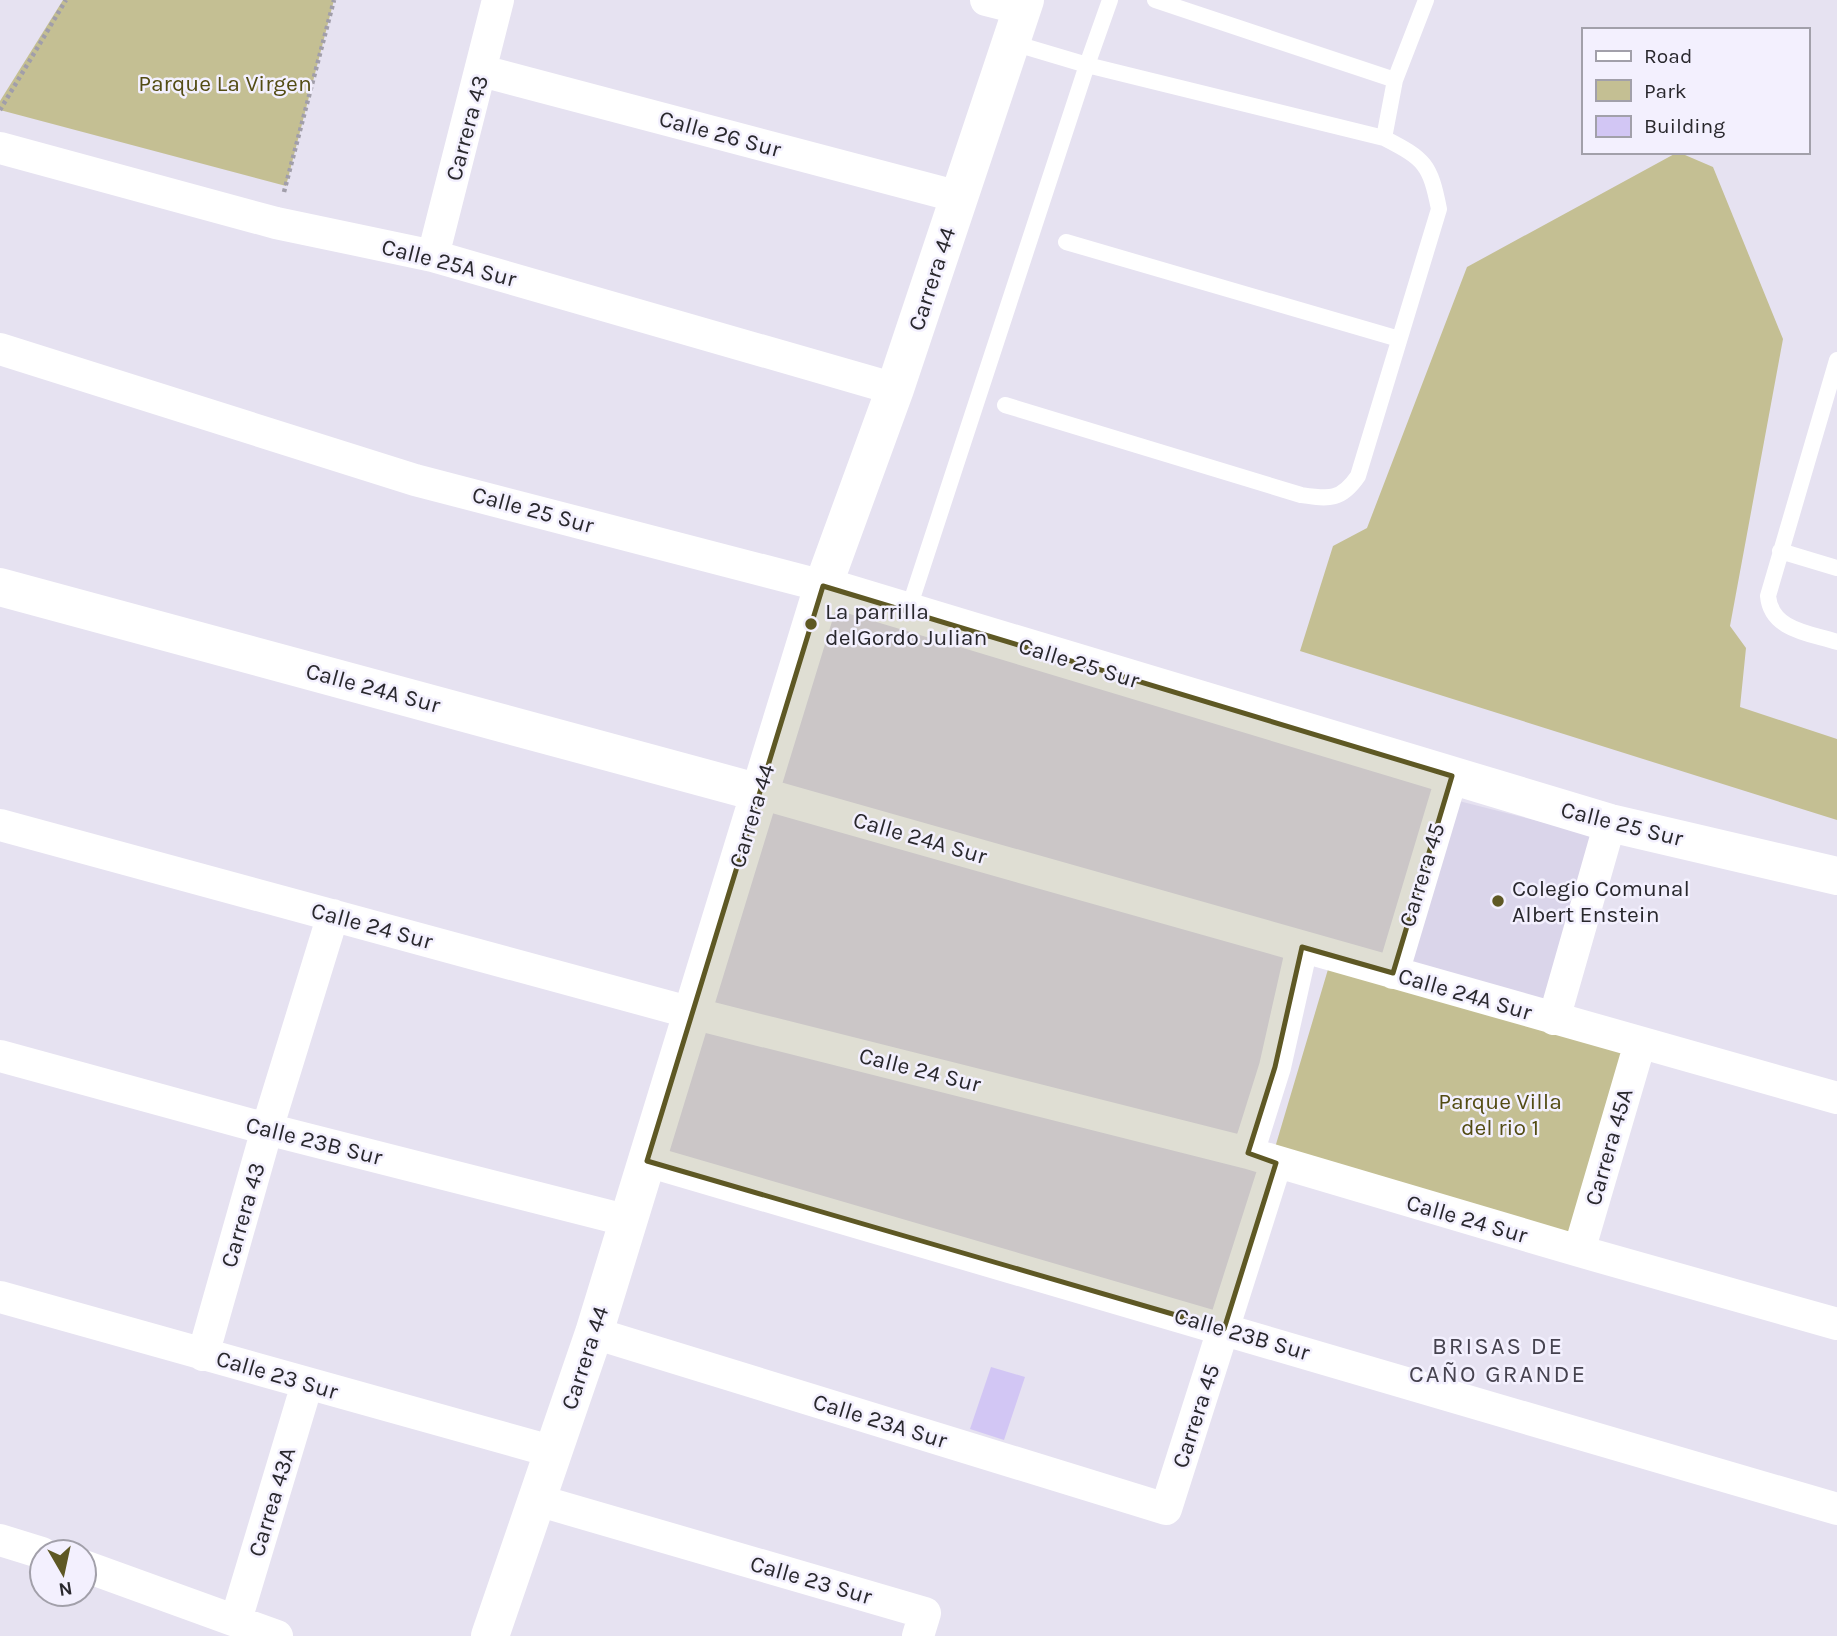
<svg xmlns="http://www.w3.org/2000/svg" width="1837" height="1636" font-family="Karla,sans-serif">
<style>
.built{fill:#dad5ea}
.green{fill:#c4bf93}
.building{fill:#d2c6f4}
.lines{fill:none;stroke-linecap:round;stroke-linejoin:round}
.path{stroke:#a19eaa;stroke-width:4.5;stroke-dasharray:3.5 3.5;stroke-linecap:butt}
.lane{stroke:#fff;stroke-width:16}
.street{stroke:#fff;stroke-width:32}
.secondary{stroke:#fff;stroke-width:38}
.marked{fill:#5e5824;fill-opacity:0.2;stroke:#5e5824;stroke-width:5;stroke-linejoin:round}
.poi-dot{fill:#5e5824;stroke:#f3f0fe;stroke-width:2.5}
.labels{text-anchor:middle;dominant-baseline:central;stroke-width:5;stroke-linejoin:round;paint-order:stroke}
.park-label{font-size:23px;fill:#534c13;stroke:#f3f0fe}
.street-label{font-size:23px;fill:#29282d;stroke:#f3f0fe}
.poi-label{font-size:23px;fill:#29282d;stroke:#f3f0fe;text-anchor:start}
.neighbourhood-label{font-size:24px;letter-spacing:2px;fill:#46434f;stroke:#f3f0fe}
</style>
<rect width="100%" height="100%" fill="#e6e2f1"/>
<path class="built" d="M1451,799L1594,835L1548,1010L1398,967Z"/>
<path class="green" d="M63,0H334L286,186L0,110V101Z
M1678,152L1713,167L1783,339L1730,626L1746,648L1740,707L1837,739V820L1300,651L1333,546L1367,528L1467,267Z
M1329,966L1631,1050L1569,1236L1274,1151Z"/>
<path class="building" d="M991,1367L1025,1377L1004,1440L970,1429Z"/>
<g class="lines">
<path class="path" d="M0,110L66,0
M284,192L334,0"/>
<path class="lane" d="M1155,0L1395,80
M1384,138L1395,80L1426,0
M1066,242L1399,339
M1837,360L1768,596C1771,630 1809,633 1837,642
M1005,405L1301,495C1329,499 1341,501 1358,476L1439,209C1430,164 1425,159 1384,138L1087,65L1010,42
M1780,551L1837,568
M908,611L1087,65L1110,0"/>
<path class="street" d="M986,0L1022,9
M482,71L959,197
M0,148L276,223L433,256L895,389
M433,256L498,0
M0,349L415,480L823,586
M760,793L1837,1098
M0,825L692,1013L1248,1153L1579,1251L1837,1324
M1393,973L1452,776
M1554,1019L1610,823
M0,1056L267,1129L629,1221
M1248,1153L1275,1067L1302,947
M647,1161L1837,1509
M1579,1251L1640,1043
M0,1297L554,1452
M594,1333L1166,1509L1276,1163
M203,1355L267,1129L333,915
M537,1500L925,1613L918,1636
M0,1540L42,1553
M84,1566L277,1636
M236,1620L307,1384"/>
<path class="secondary" d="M823,586L1610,823L1837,876
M0,587L760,793
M490,1636L594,1333L823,586L895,389L1025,0"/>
</g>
<path class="marked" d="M823,586L1452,776L1393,973L1302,947L1275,1067L1248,1153L1276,1163L1224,1329L647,1161Z"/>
<g class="poi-dot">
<circle cx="811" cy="624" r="7"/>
<circle cx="1498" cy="901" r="7"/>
</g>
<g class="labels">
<g class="park-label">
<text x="225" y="83">Parque La Virgen</text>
<text x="1500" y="1101">Parque Villa<tspan x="1500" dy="26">del rio 1</tspan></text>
</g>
<g class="street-label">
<text transform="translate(467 128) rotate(-75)">Carrera 43</text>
<text transform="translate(720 134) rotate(15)">Calle 26 Sur</text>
<text transform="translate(449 263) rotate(14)">Calle 25A Sur</text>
<text transform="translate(932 279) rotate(-72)">Carrera 44</text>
<text transform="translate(533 510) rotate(15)">Calle 25 Sur</text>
<text transform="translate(1079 663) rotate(17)">Calle 25 Sur</text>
<text transform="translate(373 688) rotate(15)">Calle 24A Sur</text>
<text transform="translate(752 816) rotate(-73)">Carrera 44</text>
<text transform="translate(1622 824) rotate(14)">Calle 25 Sur</text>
<text transform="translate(920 838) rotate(16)">Calle 24A Sur</text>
<text transform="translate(1422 875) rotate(-73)">Carrera 45</text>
<text transform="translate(372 926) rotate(15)">Calle 24 Sur</text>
<text transform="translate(1465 994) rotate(16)">Calle 24A Sur</text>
<text transform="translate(920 1070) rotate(14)">Calle 24 Sur</text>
<text transform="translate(314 1141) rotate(14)">Calle 23B Sur</text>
<text transform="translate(1609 1147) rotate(-74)">Carrera 45A</text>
<text transform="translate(243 1215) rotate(-74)">Carrera 43</text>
<text transform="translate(1467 1219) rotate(16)">Calle 24 Sur</text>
<text transform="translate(1242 1334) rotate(16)">Calle 23B Sur</text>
<text transform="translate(585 1358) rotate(-72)">Carrera 44</text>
<text transform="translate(277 1375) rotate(16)">Calle 23 Sur</text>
<text transform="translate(1196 1416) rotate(-72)">Carrera 45</text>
<text transform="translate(880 1421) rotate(17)">Calle 23A Sur</text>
<text transform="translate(272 1502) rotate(-73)">Carrea 43A</text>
<text transform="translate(811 1580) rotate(16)">Calle 23 Sur</text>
</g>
<g class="poi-label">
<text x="825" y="611">La parrilla<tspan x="825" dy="26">delGordo Julian</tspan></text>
<text x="1512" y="888">Colegio Comunal<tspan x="1512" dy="26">Albert Enstein</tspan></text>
</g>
<g class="neighbourhood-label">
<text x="1498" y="1346">BRISAS DE<tspan x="1498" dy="28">CAÑO GRANDE</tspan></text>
</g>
</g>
<rect x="1582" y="28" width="228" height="126" fill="#f3f0fe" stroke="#a2a0aa" stroke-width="2"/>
<rect x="1596" y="51" width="35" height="10" fill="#ffffff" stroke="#a2a0aa" stroke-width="2"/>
<text x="1644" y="63" font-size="21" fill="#29282d">Road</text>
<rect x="1596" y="80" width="35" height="21" fill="#c4bf93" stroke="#a2a0aa" stroke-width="2"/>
<text x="1644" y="98" font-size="21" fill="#29282d">Park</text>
<rect x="1596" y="116" width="35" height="21" fill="#d2c6f4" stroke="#a2a0aa" stroke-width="2"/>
<text x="1644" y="133" font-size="21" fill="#29282d">Building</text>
<g transform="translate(63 1573) rotate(171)"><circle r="33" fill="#f3f0fe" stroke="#a2a0aa" stroke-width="2"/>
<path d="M0-5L12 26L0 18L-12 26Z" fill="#5e5824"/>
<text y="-10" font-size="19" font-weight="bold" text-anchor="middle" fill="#29282d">N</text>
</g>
</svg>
